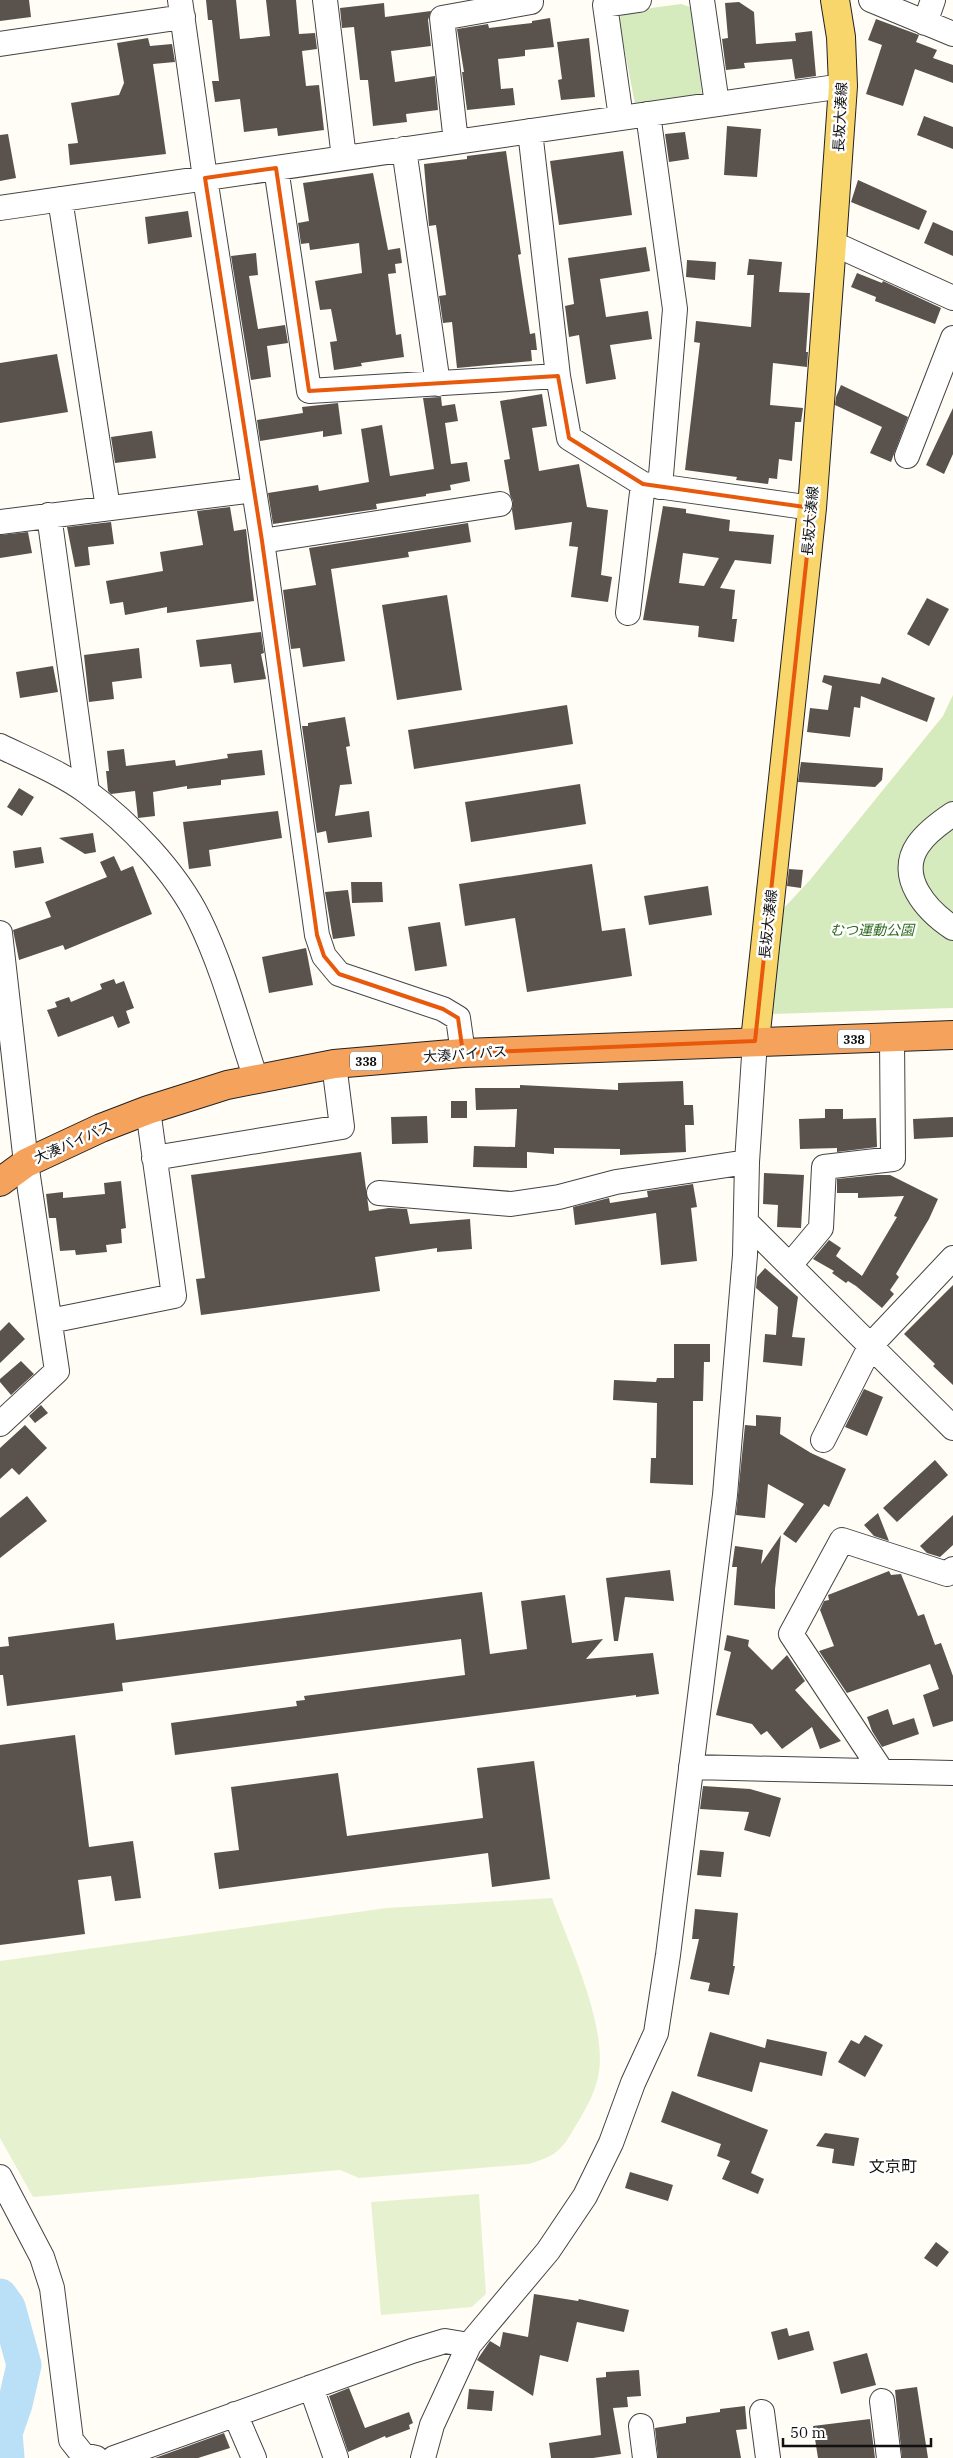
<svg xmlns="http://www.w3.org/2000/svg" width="953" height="2458" font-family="'IBM Plex Serif','Noto Sans JP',serif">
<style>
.green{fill:#d5ebbd}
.pitch{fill:#e6f2cf}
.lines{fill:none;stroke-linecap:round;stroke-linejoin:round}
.river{stroke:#b9e0f7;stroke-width:35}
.building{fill:#5a524d;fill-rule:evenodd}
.minor-casing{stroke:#444;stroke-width:26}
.major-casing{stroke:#222;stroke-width:30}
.highway-casing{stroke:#222;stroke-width:30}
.minor{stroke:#fff;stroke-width:24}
.major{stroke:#f9d66b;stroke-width:28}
.highway{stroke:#f5a25d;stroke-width:28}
.marked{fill:none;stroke:#e8590c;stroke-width:4;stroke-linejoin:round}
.labels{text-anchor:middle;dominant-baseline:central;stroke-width:5;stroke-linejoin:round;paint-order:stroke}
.shield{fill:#fff;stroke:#585858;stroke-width:1}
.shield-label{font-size:12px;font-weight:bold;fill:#111}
.street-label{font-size:14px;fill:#111;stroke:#fff}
.park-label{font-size:14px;font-style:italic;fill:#2f6b1f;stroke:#fff}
.quarter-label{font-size:16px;fill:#111;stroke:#fff}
</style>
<rect width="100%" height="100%" fill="#fffdf5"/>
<path class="green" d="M681,4L693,8L702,95L635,104L619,21L622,12Z
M953,695V1008L772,1014L764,1008L782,910L810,880L943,716Z"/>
<path class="pitch" d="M552,1898C569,1944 609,2029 598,2077C595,2092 586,2109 578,2122C562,2149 559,2155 529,2164L359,2178L340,2170L33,2197L0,2138V1961L387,1908Z
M479,2194L486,2294L472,2307L381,2315L371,2202Z"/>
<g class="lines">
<path class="river" d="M0,2296L8,2307L24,2365L15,2404L5,2433L7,2458"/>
</g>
<path class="building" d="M0,0H29L31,17L0,21Z
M206,0H236L240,39L270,36L266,0H296L299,34L315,33L317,49L302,51L306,86L319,85L324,130L278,136L277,128L244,132L240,99L215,102L212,81H219L212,20H208Z
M739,2L754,12L756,44L796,41L795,33L812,31L816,76L795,79L792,59L744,63L745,68L726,70L722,39L728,38L725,3Z
M384,3L385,17L431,11L428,20L431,46L391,51L395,82L435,76L438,110L406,114L407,122L373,126L368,80H360L354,27L342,28L340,8Z
M550,18L554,47L525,50V56L498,59L501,89L513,88L515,105L467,110L462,72H464L457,29L488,24L489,28L532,23V21Z
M876,19L919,35L916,42L937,50L933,58L953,65V83L915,69L903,106L866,94L882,45L868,40Z
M148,38L150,46L172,44L175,62L153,64L166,154L70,165L68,144L78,143L71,103L119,95L124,83L117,43Z
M589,38L595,97L561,100L558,80L562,79L557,42Z
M924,116L953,127V149L917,135Z
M727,126L761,129L757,177L724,175Z
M685,132L689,159L669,162L665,134Z
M8,134L16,178L0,181V135Z
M506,151L521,254L518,255L523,289L530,334L535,333L537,350H531L532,361L457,368L452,322L443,323L439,296L446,295L436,225L429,226L424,164L467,159V156Z
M623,151L632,215L559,225L550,161Z
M373,173L388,250L400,248L402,263L395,264L396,273L388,274L396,335L401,334L404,357L361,363L362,366L334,370L330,342L337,341L331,309L320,310L315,281L362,273L359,243L310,250L309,243L301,244L298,223L309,221L303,183Z
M858,180L927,211L919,230L851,202Z
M188,211L192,237L148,244L145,217Z
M933,222L953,231V256L924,243Z
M646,247L650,271L600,279L606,317L648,311L652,339L610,345L616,379L586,384L579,335L569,337L565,306L574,304L568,258Z
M256,253L258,275L249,276L258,329L285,325L288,343L267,346L271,377L251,380L231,256Z
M749,259L782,262L779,292L810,293L806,352H808L807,367L773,363L770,405L803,408L801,422H795L792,461L779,459L777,479L769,478L768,484L736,480L737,477L685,470L700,343L694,342L696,321L751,327L754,275H747Z
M687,260L716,262L715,280L686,277Z
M857,273L882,283L883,281L941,308L935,324L875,301L876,297L851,287Z
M57,354L68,412L0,423V363Z
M841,385L908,417L891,462L870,453L882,427L835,405L836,397Z
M542,394L547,426L532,428L539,471L579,464L587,507L608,510L601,575L612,577L608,602L571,597L578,547L569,546L572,522L515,530L512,510L513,501L510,495L504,460L510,459L500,401Z
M441,397L442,406L455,404L458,421L445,423L451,464L467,462L470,481L450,485L451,490L426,494V496L376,504L377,509L273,524L268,493L318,485L319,491L369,482L361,429L382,425L390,476L434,469L423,398Z
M338,403L342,434L323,437V431L260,441L257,420L303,413L302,407Z
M953,408V454L944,474L926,465Z
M152,431L156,458L115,463L111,437Z
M663,506L686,509V513L730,520L729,531L774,535L771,564L735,560L720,588L735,590L732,619H737L734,642L698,637L699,626L643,620ZM683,553L719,558L704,586L679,583Z
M230,507L234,531L246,529L254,601L167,613V607L125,615L123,602L110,604L106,581L163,571L160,552L203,545L197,511Z
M111,522L114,544L88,547L90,565L75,567L67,527Z
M468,523L471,542L408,552L409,557L331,569L345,661L303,667L300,648L291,649L283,590L316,585L309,548Z
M28,532L32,553L0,558V535Z
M447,595L462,690L397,700L382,605Z
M927,598L949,609L929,646L907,634Z
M261,632L264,653L261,654L266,679L234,683L231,664L200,667L196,640Z
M139,648L142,678L112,682L114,699L89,702L84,655Z
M53,666L58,692L20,698L16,672Z
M824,675L880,684L882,677L935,698L927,722L861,696L860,708L854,707L850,737L807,732L810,708L828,710L832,686L822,682Z
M567,705L573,744L414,769L408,730Z
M345,717L350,746L346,747L352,784L340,785L335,816L369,811L372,837L328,843L326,831L317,833L302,726H308V723Z
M124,749L126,766L175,760L176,766L228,758L227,754L262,750L265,775L221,780V785L187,789V786L153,792L155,816L138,818L135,791L111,794L108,791L106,771H109L107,751Z
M801,762L883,768L882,780L875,787L798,782Z
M580,784L586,824L471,842L465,802Z
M19,788L34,797L22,816L7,807Z
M278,811L282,838L209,850L211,866L189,869L183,822Z
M93,833L96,852L85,854L59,838Z
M41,847L44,863L15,868L13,851Z
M114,856L121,871L133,866L152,914L65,950L63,945L19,960L13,930L51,917L45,902L107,877L100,862Z
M592,864L602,931L625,928L632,976L527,992L515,918L465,926L459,884Z
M789,869L803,870L801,888L787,886Z
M351,882H382L383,902L352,903Z
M708,886L712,915L649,925L644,896Z
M348,890L355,936L333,939L325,892Z
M440,922L447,966L415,971L408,927Z
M306,948L313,985L269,993L262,957Z
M114,979L116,984L124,981L134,1008L126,1011L130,1023L118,1028L113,1016L58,1037L47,1010L57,1007L55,1002L69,997L71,1002L102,989L100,984Z
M683,1081L684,1105H693L694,1125H685L686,1152L620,1155V1149L554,1148V1154L527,1152V1168L473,1167L474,1146L515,1147L517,1109L476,1110L475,1088H520V1085L618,1090V1083Z
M451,1101H467V1118H451Z
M825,1109H843V1119L876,1118L877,1147L837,1152V1148L800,1149L799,1119L825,1118Z
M427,1116L428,1143L392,1144L391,1117Z
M953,1117V1137L914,1139L913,1119Z
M361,1152L369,1211L389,1208L407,1209L410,1224L470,1219L472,1249L437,1252V1248L375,1257L380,1291L201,1315L196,1279L205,1278L191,1175Z
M764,1173L804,1175L801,1228L777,1227L778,1205L763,1204Z
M877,1175H890L938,1199L929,1219L896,1274L899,1277L890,1290L894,1294L882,1308L856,1286L848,1281L846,1283L832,1273L834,1271L813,1259L829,1240L841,1248L836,1256L862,1276L897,1217L894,1216L904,1196L858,1198V1193H837V1179Z
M121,1181L126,1228L121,1229L122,1243L106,1245L107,1252L76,1255L75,1250L60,1251L56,1218H49L46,1194L63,1192V1198L105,1194L104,1183Z
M693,1184L697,1207L691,1208L697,1261L661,1265L656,1213L575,1225L573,1207L609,1198L610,1203L648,1197L647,1191Z
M765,1268L798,1297L792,1337L805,1338L802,1366L763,1362L765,1334L776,1335L778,1307L756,1288L757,1277Z
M953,1285V1385L933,1366L935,1364L904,1334Z
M9,1322L25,1339L0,1363V1331Z
M674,1344H710V1362H704L703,1401H693V1485L650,1483L651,1458H656L657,1403L613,1400L614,1380L656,1382L657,1378H674Z
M21,1361L34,1374L11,1395L0,1382V1379Z
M864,1389L883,1397L867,1436L845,1427Z
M41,1405L48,1413L35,1423L29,1416Z
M756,1415L781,1417L780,1434L811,1453L846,1469L829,1507L824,1504L796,1543L783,1534L804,1504L768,1484L765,1518L736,1515L745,1425L756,1426Z
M25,1425L47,1448L19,1475L12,1468L0,1479V1448Z
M935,1460L948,1475L897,1522L883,1508Z
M27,1496L47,1521L0,1558V1518Z
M878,1513L889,1541L874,1536L864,1525Z
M953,1515V1545L940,1557L927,1553L920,1546Z
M781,1535L775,1589V1609L734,1605L737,1567H732L735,1546L763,1550L761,1564Z
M670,1570L674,1601L625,1597L618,1641H614L606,1578Z
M889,1571L891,1575L901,1574L918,1616L924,1614L935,1645L941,1643L953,1676V1721L933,1727L923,1695L939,1689L930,1664L847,1693L819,1651L834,1646L820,1610L824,1601L829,1600L828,1595Z
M482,1592L490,1654L527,1649L521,1601L565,1595L572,1643L603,1639L586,1659L653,1653L659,1694L636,1697V1695L175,1755L171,1723L297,1706L296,1701L305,1700L304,1696L465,1675L461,1639L122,1683L123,1691L7,1706L3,1675H0V1647L9,1646L8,1637L114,1623L116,1640Z
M727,1635L749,1640L748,1646L772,1670L787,1655L805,1681L795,1690L841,1741L820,1749L812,1727L782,1749L767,1731L761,1735L752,1724L716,1715L731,1652L724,1650Z
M888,1709L893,1725L914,1718L919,1734L882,1747L872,1731L867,1717Z
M75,1735L89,1847L133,1841L141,1898L115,1901L111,1876L78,1880L85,1934L0,1945V1745Z
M534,1761L550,1879L492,1887L488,1853L219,1889L214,1853L239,1850L231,1787L338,1773L347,1836L483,1818L477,1768Z
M703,1786L750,1789L781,1798L770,1837L744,1830L749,1812L700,1809Z
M700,1850L724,1852L721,1877L697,1875Z
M695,1909L738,1913L733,1966H735L729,1995L708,1991L710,1983L690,1979L699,1939H692Z
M710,2032L765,2048L767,2039L827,2052L822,2076L760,2062L752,2092L697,2076Z
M865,2035L883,2045L865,2077L838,2062L851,2040L859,2044Z
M672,2091L768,2130L751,2173L764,2179L758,2194L722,2179L730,2161L717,2156L721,2144L661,2122Z
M825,2133L859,2138L854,2166L832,2163L834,2149L816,2146Z
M630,2172L673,2185L668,2201L625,2188Z
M936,2242L949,2252L937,2267L924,2258Z
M534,2294L578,2301L579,2299L629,2310L624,2332L577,2322L568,2362L540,2355L533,2396L477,2360L490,2341L500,2347L503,2332L528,2337Z
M787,2328L789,2336L809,2331L814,2350L778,2360L771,2332Z
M867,2353L876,2385L841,2394L833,2362Z
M639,2370L641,2396L627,2397L628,2407L613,2408L621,2454L593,2458H551L549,2443L601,2435L596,2378L606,2377V2372Z
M917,2387L928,2458H902L895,2390Z
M349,2388L365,2428L409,2412L413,2423L409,2425L410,2429L386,2438L385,2436L348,2452L329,2396Z
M469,2389L494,2391L492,2411L467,2409Z
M745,2406L747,2429L736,2430L741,2458H658L655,2428L686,2423V2417L720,2412V2409Z
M870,2419L875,2458H818L813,2426Z
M224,2433L230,2448L198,2458H155Z"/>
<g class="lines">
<g class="minor-casing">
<path id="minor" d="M180,0L205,178L262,541L317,935L324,956L339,974L443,1009L458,1018L463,1053
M325,0L344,158
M702,0L717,104
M871,0L953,34
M925,23L933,0
M0,44L183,17
M648,114L675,309L660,487
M621,118L605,5L639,0
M530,131L558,376L569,438L643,484L812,508
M456,142L442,18L531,2
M404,149L438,384
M276,168L309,391L558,376
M60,199L108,508
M0,208L843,86
M832,243L953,298
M907,456L953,338
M49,515L87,792
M0,522L254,490
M262,541L500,504
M628,613L643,484
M0,746C29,760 61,773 87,792C129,823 176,872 199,919C224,970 238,1026 256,1079
M953,814C941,822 926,833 918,845C896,877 927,911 953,928
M0,933L26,1163L57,1371L0,1424
M154,1158L342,1127L334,1064
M379,1193L511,1204L559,1197L616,1182L747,1162
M746,1222L953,1428
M790,1265L821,1228L824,1167L893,1159L892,1038
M50,1321L174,1296L148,1110
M823,1440L871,1345L953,1258
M691,1767L953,1773
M881,1770L791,1634L842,1540L947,1574L953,1569
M0,2177L42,2257L52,2288L71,2440L83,2455L96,2458
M311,2387L336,2458
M882,2401L889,2458
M762,2412L768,2458
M235,2414L254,2458
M641,2426L645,2458
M114,2458L412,2351L445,2341L469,2345
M423,2458L432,2425L469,2345L548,2251L585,2196L611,2143L633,2083L656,2033L668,1955L725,1495L745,1255L747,1162L755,1041"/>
</g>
<g class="major-casing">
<path id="major" d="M755,1041L812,508L832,243L843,86L841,37L835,0"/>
</g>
<g class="highway-casing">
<path id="highway" d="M0,1182L26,1163L101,1128L148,1110L227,1085L334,1064L463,1053L953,1035"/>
</g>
<use href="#minor" class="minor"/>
<use href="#major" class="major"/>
<use href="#highway" class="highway"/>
</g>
<path class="marked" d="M276,168L309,391L558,376L569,438L643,484L812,508L755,1041L463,1053L458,1018L443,1009L339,974L324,956L317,935L262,541L205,178Z"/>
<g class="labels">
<g class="shield">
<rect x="838" y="1029.5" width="32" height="19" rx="4"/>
<rect x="350" y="1051.5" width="32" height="19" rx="4"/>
</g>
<g class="shield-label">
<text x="854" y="1039">338</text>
<text x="366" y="1061">338</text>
</g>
<g class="street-label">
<text transform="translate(840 117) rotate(-87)">長坂大湊線</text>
<text transform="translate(810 521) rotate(-85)">長坂大湊線</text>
<text transform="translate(768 924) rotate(-84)">長坂大湊線</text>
<text transform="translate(465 1054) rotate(-4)">大湊バイパス</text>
<text transform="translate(73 1142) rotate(-24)">大湊バイパス</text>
</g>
<g class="park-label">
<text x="872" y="930">むつ運動公園</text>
</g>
<g class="quarter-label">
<text x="893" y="2166">文京町</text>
</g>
</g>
<path d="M783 2438v8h148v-8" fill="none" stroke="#111111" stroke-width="2.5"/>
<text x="790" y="2438" font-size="15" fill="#111111" stroke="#ffffff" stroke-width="4" paint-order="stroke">50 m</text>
</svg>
